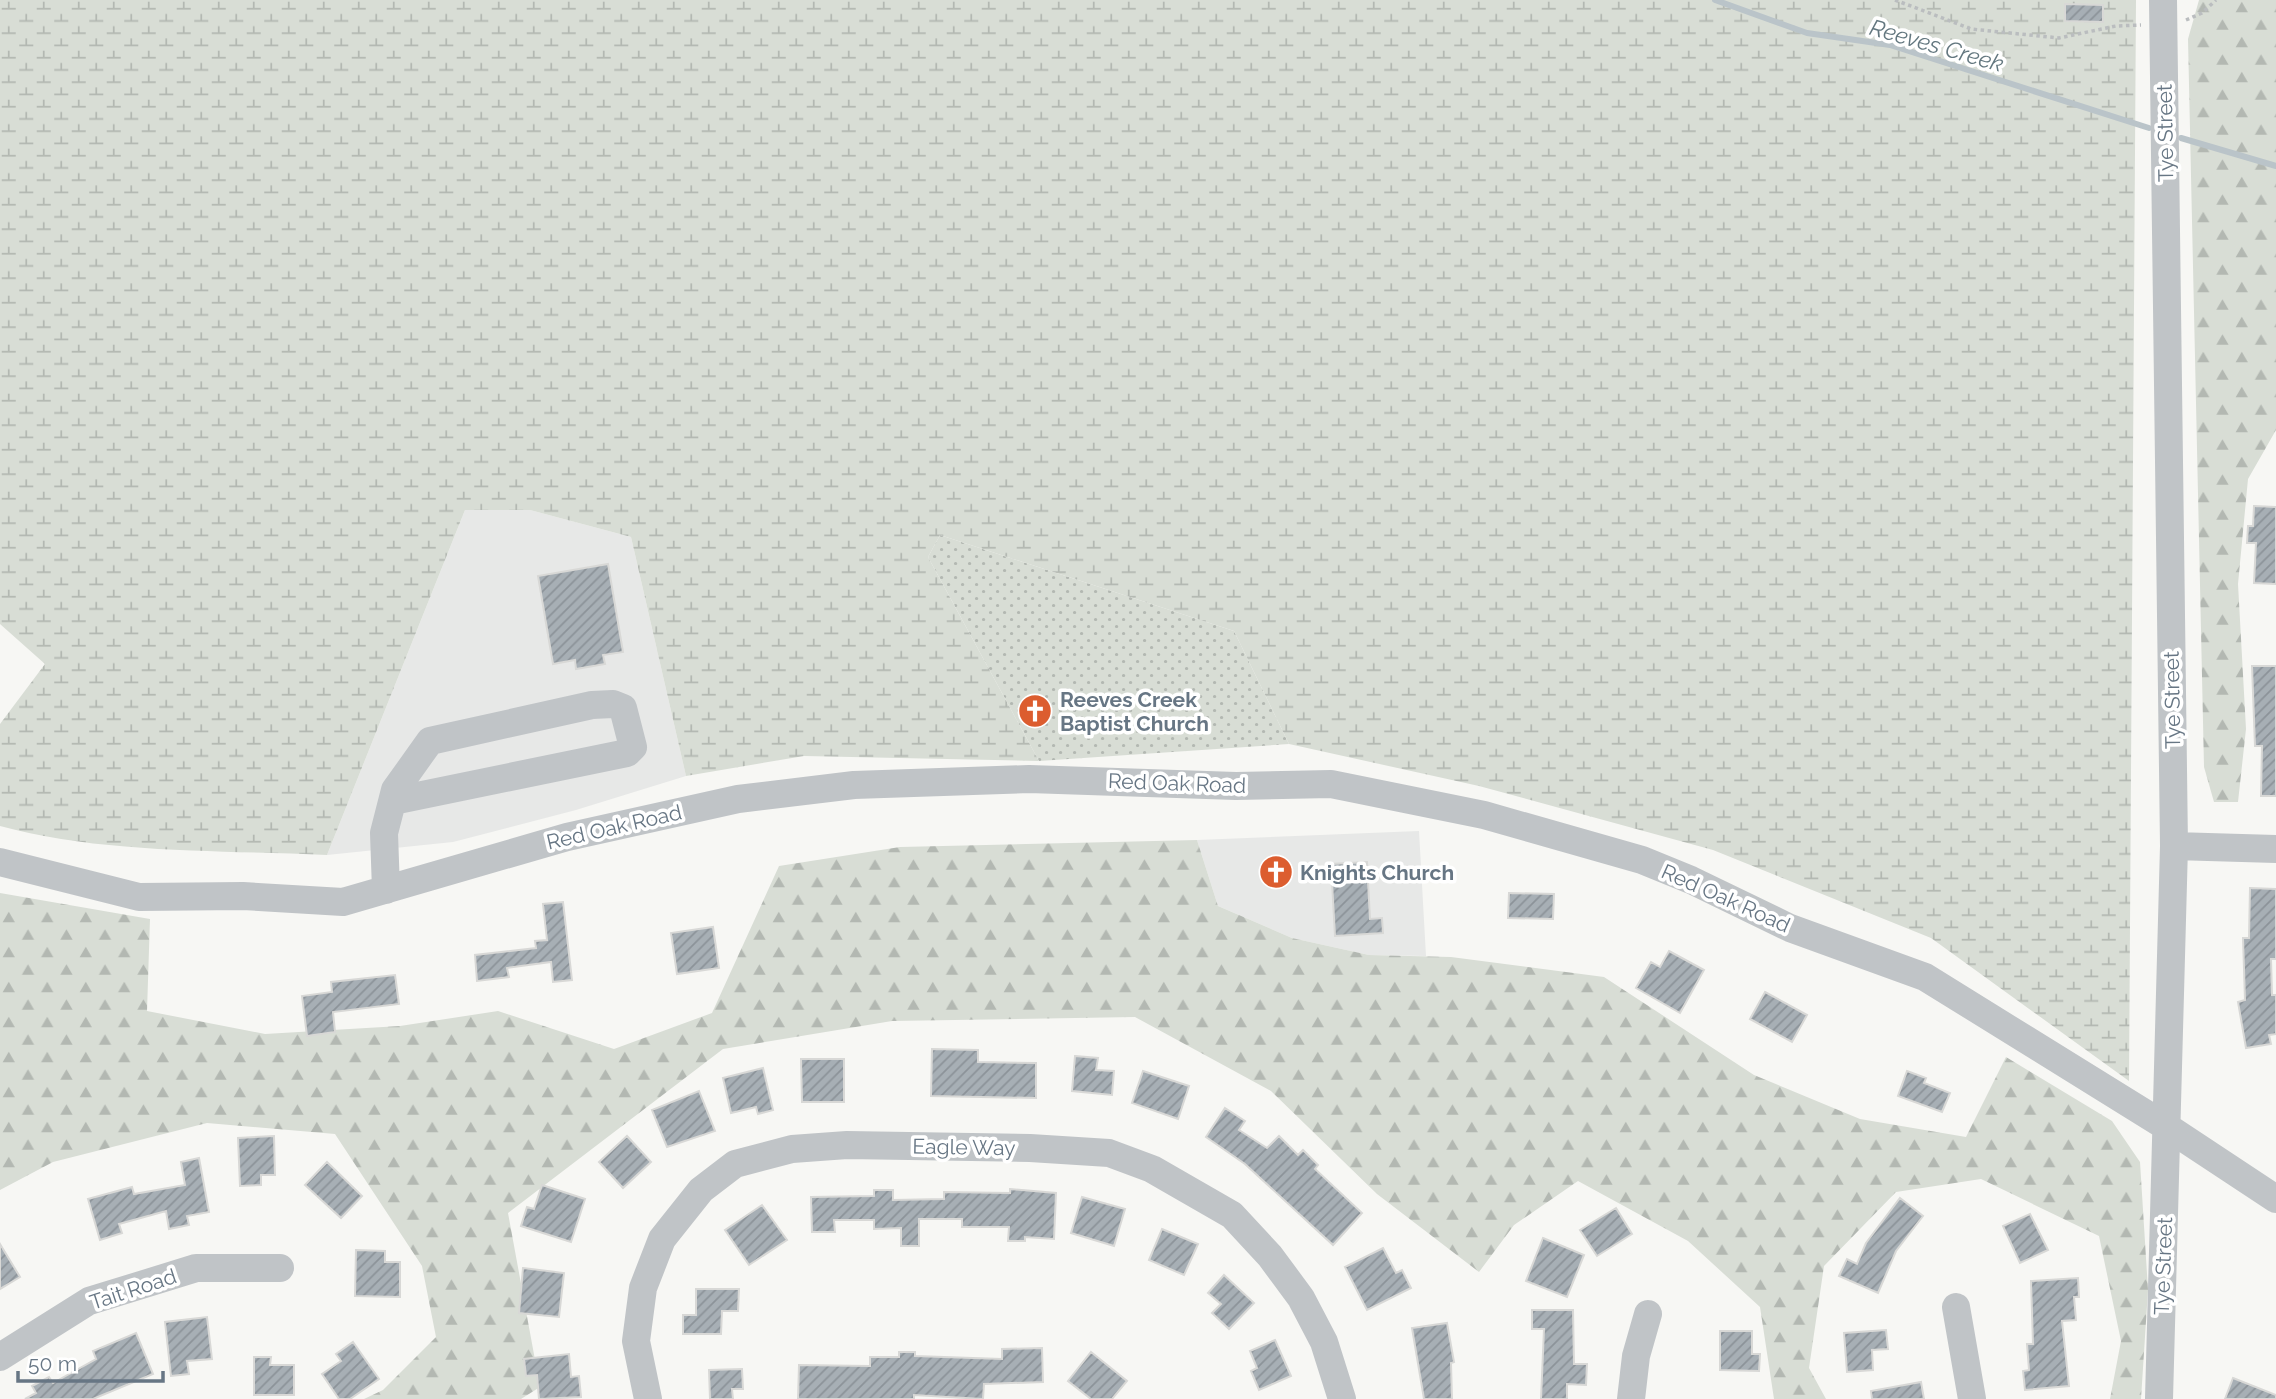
<svg xmlns="http://www.w3.org/2000/svg" width="2276" height="1399" font-family="Raleway,sans-serif">
<style>
.built{fill:#e7e8e7}
.grass{fill:url(#grass-dots)}
.forest{fill:url(#forest-firs)}
.wetland{fill:url(#wetland-marsh)}
.lines{fill:none;stroke-linecap:round;stroke-linejoin:round}
.stream{stroke:#bac4c9;stroke-width:6}
.building{fill:url(#building-hatch);stroke:#d8d8d6;stroke-width:2}
.path{stroke:#babdbf;stroke-width:3.5;stroke-dasharray:3.5 3.5;stroke-linecap:butt}
.minor{stroke:#c0c4c7;stroke-width:28}
.labels{text-anchor:middle;dominant-baseline:central;stroke-width:7;stroke-linejoin:round;paint-order:stroke}
.street-label{font-size:21px;fill:#677684;stroke:#fff}
.poi-label{font-size:21px;font-weight:bold;fill:#677684;stroke:#fff;text-anchor:start}
.water-label{font-size:23px;font-style:italic;fill:#63777f;stroke:#fff}
</style>
<defs>
<pattern id="grass-dots" width="8" height="8" patternUnits="userSpaceOnUse" patternTransform="scale(1.75)"><rect width="8" height="8" fill="#d8ddd5"/><path d="M2 2h.1M6 6h.1" fill="none" stroke="#b3b8b2" stroke-width="1.8" stroke-linecap="round"/></pattern>
<pattern id="forest-firs" width="22" height="20" patternUnits="userSpaceOnUse" patternTransform="scale(1.75)"><rect width="22" height="20" fill="#d8ddd5"/><path d="M5 1l3.5 6h-7zM16 11l3.5 6h-7z" fill="#b3b8b2"/></pattern>
<pattern id="wetland-marsh" width="20" height="14" patternUnits="userSpaceOnUse" patternTransform="scale(1.75)"><rect width="20" height="14" fill="#d8ddd5"/><path d="M1 5h8M5 5V1M11 12h8M15 12V8" fill="none" stroke="#b3b8b2"/></pattern>
<pattern id="building-hatch" width="6" height="6" patternUnits="userSpaceOnUse" patternTransform="scale(1.75)"><rect width="6" height="6" fill="#a7afb5"/><path d="M-1 1l2-2M0 6l6-6M5 7l2-2" fill="none" stroke="#8c9399"/></pattern>
</defs>
<rect width="100%" height="100%" fill="#f7f7f4"/>
<path class="built" d="M465,510H530L631,537L686,776L576,810L453,842L327,855Z
M1419,831L1426,956L1369,955L1292,938L1218,906L1197,840Z"/>
<path class="grass" d="M940,535L1234,631L1289,744L1039,761L928,557Z"/>
<path class="forest" d="M2199,0H2276V430L2248,479L2238,584L2246,729L2238,802H2214L2204,767L2188,39Z
M1197,840L1218,906L1292,938L1369,955L1451,957L1604,977L1754,1075L1860,1119L1966,1137L2006,1057L2112,1121L2140,1162L2148,1290L2141,1399H2110L2121,1341L2099,1236L1981,1179L1896,1192L1824,1266L1809,1368L1826,1399H1774L1760,1307L1688,1241L1578,1181L1514,1225L1479,1272L1377,1194L1271,1091L1135,1017L892,1021L723,1049L508,1213L540,1387L521,1399H364L383,1390L436,1337L422,1266L335,1134L207,1123L53,1162L0,1190V893L150,919L147,1011L265,1034L400,1026L498,1011L614,1049L712,1013L779,866L900,847Z"/>
<path class="wetland" d="M0,0H2136L2129,1081L1931,938L1713,850L1479,786L1289,744L1234,631L940,535L928,557L1039,761L804,756L686,776L631,537L530,510H465L327,855C222,850 101,854 0,826V724L45,664L0,624Z"/>
<g class="lines">
<path class="stream" d="M1715,0L1807,33L1890,45L2149,128
M2181,138L2276,166"/>
</g>
<path class="building" d="M2065,4L2103,5V22L2065,21Z
M2254,506L2276,507V584L2254,583L2256,543H2247L2248,526H2253Z
M608,564L623,652L603,655L605,664L576,669L575,660L553,664L538,576Z
M2252,666H2276V796H2261L2262,746H2255Z
M1367,862L1370,919L1382,918L1383,933L1335,936L1331,864Z
M2250,888L2276,889V959H2271L2272,995H2276V1034L2269,1035L2271,1044L2246,1048L2238,1002L2245,1000L2243,938H2249Z
M1509,893L1554,894L1553,919L1508,918Z
M563,902L572,980L553,982L551,962L507,968L509,977L477,981L475,955L536,948L535,941L547,940L543,904Z
M713,927L719,968L677,974L671,933Z
M1669,951L1704,970L1680,1013L1636,988L1651,962L1660,967Z
M395,975L399,1004L333,1012L335,1032L307,1036L302,996L332,992L331,982Z
M1765,992L1807,1015L1792,1042L1750,1019Z
M932,1049L978,1050V1062L1036,1063V1098L931,1096Z
M1075,1056L1098,1058L1096,1070L1114,1071L1112,1095L1072,1091Z
M801,1059H844V1102H802Z
M763,1068L773,1110L758,1114L756,1107L731,1113L723,1078Z
M1143,1071L1189,1086L1178,1119L1132,1103Z
M1907,1071L1926,1078L1924,1083L1950,1093L1942,1112L1898,1096Z
M699,1091L715,1131L667,1147L652,1110Z
M1225,1108L1245,1121L1239,1130L1267,1148L1279,1136L1298,1155L1303,1150L1318,1165L1315,1169L1362,1213L1333,1245L1245,1164L1206,1137Z
M274,1136L275,1175H261V1185L240,1186L238,1138Z
M627,1136L651,1162L623,1188L599,1162Z
M199,1158L209,1212L187,1216L189,1225L169,1229L166,1211L119,1224L122,1233L100,1240L88,1199L132,1187L134,1194L185,1185L181,1162Z
M327,1162L362,1196L341,1218L305,1185Z
M542,1185L585,1199L571,1242L521,1226L527,1207L534,1209Z
M1010,1189L1056,1193L1054,1239L1025,1237V1241H1008L1009,1227H962V1219H919V1246H901V1228L874,1229V1220H834L835,1232H812L811,1197L874,1196V1190H893V1200L944,1199V1192L1010,1193Z
M1082,1197L1125,1209L1114,1246L1071,1233Z
M1900,1198L1923,1216L1896,1251L1878,1293L1839,1276L1847,1259L1857,1264L1866,1243Z
M762,1205L787,1240L749,1265L725,1230Z
M1616,1208L1632,1234L1597,1256L1580,1230Z
M2030,1214L2048,1250L2020,1263L2003,1226Z
M1162,1229L1198,1244L1184,1275L1149,1260Z
M1543,1238L1584,1255L1567,1297L1526,1281Z
M0,1244L20,1277L0,1289Z
M1383,1248L1396,1273L1402,1270L1411,1288L1367,1310L1345,1267Z
M356,1250L385,1251V1262H400V1297L355,1296Z
M523,1268L564,1273L559,1317L519,1313Z
M1224,1275L1254,1303L1229,1329L1212,1313L1221,1304L1208,1293Z
M2078,1278L2079,1297H2074L2076,1320L2062,1321L2069,1386L2025,1390L2023,1371L2029,1370L2027,1344H2033L2031,1281Z
M696,1289H739L738,1311H722L721,1334H683V1315H696Z
M1532,1310H1573L1574,1364H1587L1586,1385L1567,1384V1399H1541L1544,1329H1532Z
M207,1317L212,1359L187,1361L189,1374L171,1376L165,1322Z
M1447,1323L1454,1362L1451,1363L1452,1399H1424L1412,1328Z
M1886,1330L1888,1349L1872,1350L1873,1370L1847,1372L1844,1333Z
M1720,1331H1752V1354H1760L1759,1371L1720,1370Z
M136,1333L153,1374L93,1399H25L36,1393L32,1386L49,1377L53,1383L96,1359L93,1351Z
M1275,1340L1291,1376L1259,1390L1251,1371L1257,1368L1250,1351Z
M353,1342L379,1379L350,1399H339L322,1374L341,1361L336,1354Z
M1042,1348L1043,1382L984,1384L983,1399L914,1395V1399H798L799,1365L870,1366V1357H899V1352H915V1356L1002,1359V1349Z
M1091,1352L1127,1381L1112,1399H1091L1068,1381Z
M569,1354L571,1377L579,1376L581,1397L539,1399L537,1375L526,1376L524,1359Z
M254,1357H271L270,1365H294V1395H254Z
M742,1369L743,1389H732L733,1399H710L709,1370Z
M2233,1378L2276,1395V1399H2225Z
M1921,1382L1924,1399H1872L1871,1391Z"/>
<g class="lines">
<path class="path" d="M1895,0L1971,29L2059,38L2116,26L2141,25
M2186,20L2202,13L2216,0"/>
<path class="minor" d="M2174,846L2276,849
M0,862L139,897L243,896L343,902L567,837L738,799L854,785L1029,779L1236,786L1331,784L1484,815L1642,860L1691,880L1790,928L1925,977L2167,1127L2276,1199
M386,890L384,833L395,790L430,741L592,705L613,704L623,708L633,747L627,753L393,801
M1956,1307L1972,1399
M0,1357L89,1301L196,1268H280
M648,1399L636,1341L643,1288L662,1239L701,1190L735,1164L792,1149L847,1145L1030,1148L1109,1153L1152,1169L1232,1215L1270,1256L1301,1298L1324,1342L1342,1399
M1631,1399L1636,1356L1648,1314
M2159,1399L2174,846L2163,0"/>
</g>
<defs>
<g id="church-disc" transform="scale(1.75)"><circle r="9.5" fill="#dc5d2f" stroke="#fff"/><path d="M-1.2-6h2.4v3.5h3.3v2.4h-3.3V6h-2.4V-.1h-3.3v-2.4h3.3Z" fill="#fff"/></g>
</defs>
<g fill-rule="evenodd">
<use href="#church-disc" x="1035" y="711"/>
<use href="#church-disc" x="1276" y="872"/>
</g>
<g class="labels">
<g class="street-label">
<text transform="translate(2165 133) rotate(-91)">Tye Street</text>
<text transform="translate(2172 700) rotate(-91)">Tye Street</text>
<text transform="translate(1177 783) rotate(2)">Red Oak Road</text>
<text transform="translate(614 827) rotate(-13)">Red Oak Road</text>
<text transform="translate(1726 898) rotate(24)">Red Oak Road</text>
<text transform="translate(964 1147) rotate(1)">Eagle Way</text>
<text transform="translate(2163 1266) rotate(-88)">Tye Street</text>
<text transform="translate(133 1289) rotate(-18)">Tait Road</text>
</g>
<g class="poi-label">
<text x="1060" y="699">Reeves Creek<tspan x="1060" dy="24">Baptist Church</tspan></text>
<text x="1300" y="872">Knights Church</text>
</g>
<g class="water-label">
<text transform="translate(1937 45) rotate(16)">Reeves Creek</text>
</g>
</g>
<path d="M18 1371v10h145v-10" fill="none" stroke="#677684" stroke-width="3.5"/>
<text x="28" y="1371" font-size="21" fill="#677684" stroke="#ffffff" stroke-width="5" paint-order="stroke">50 m</text>
</svg>
